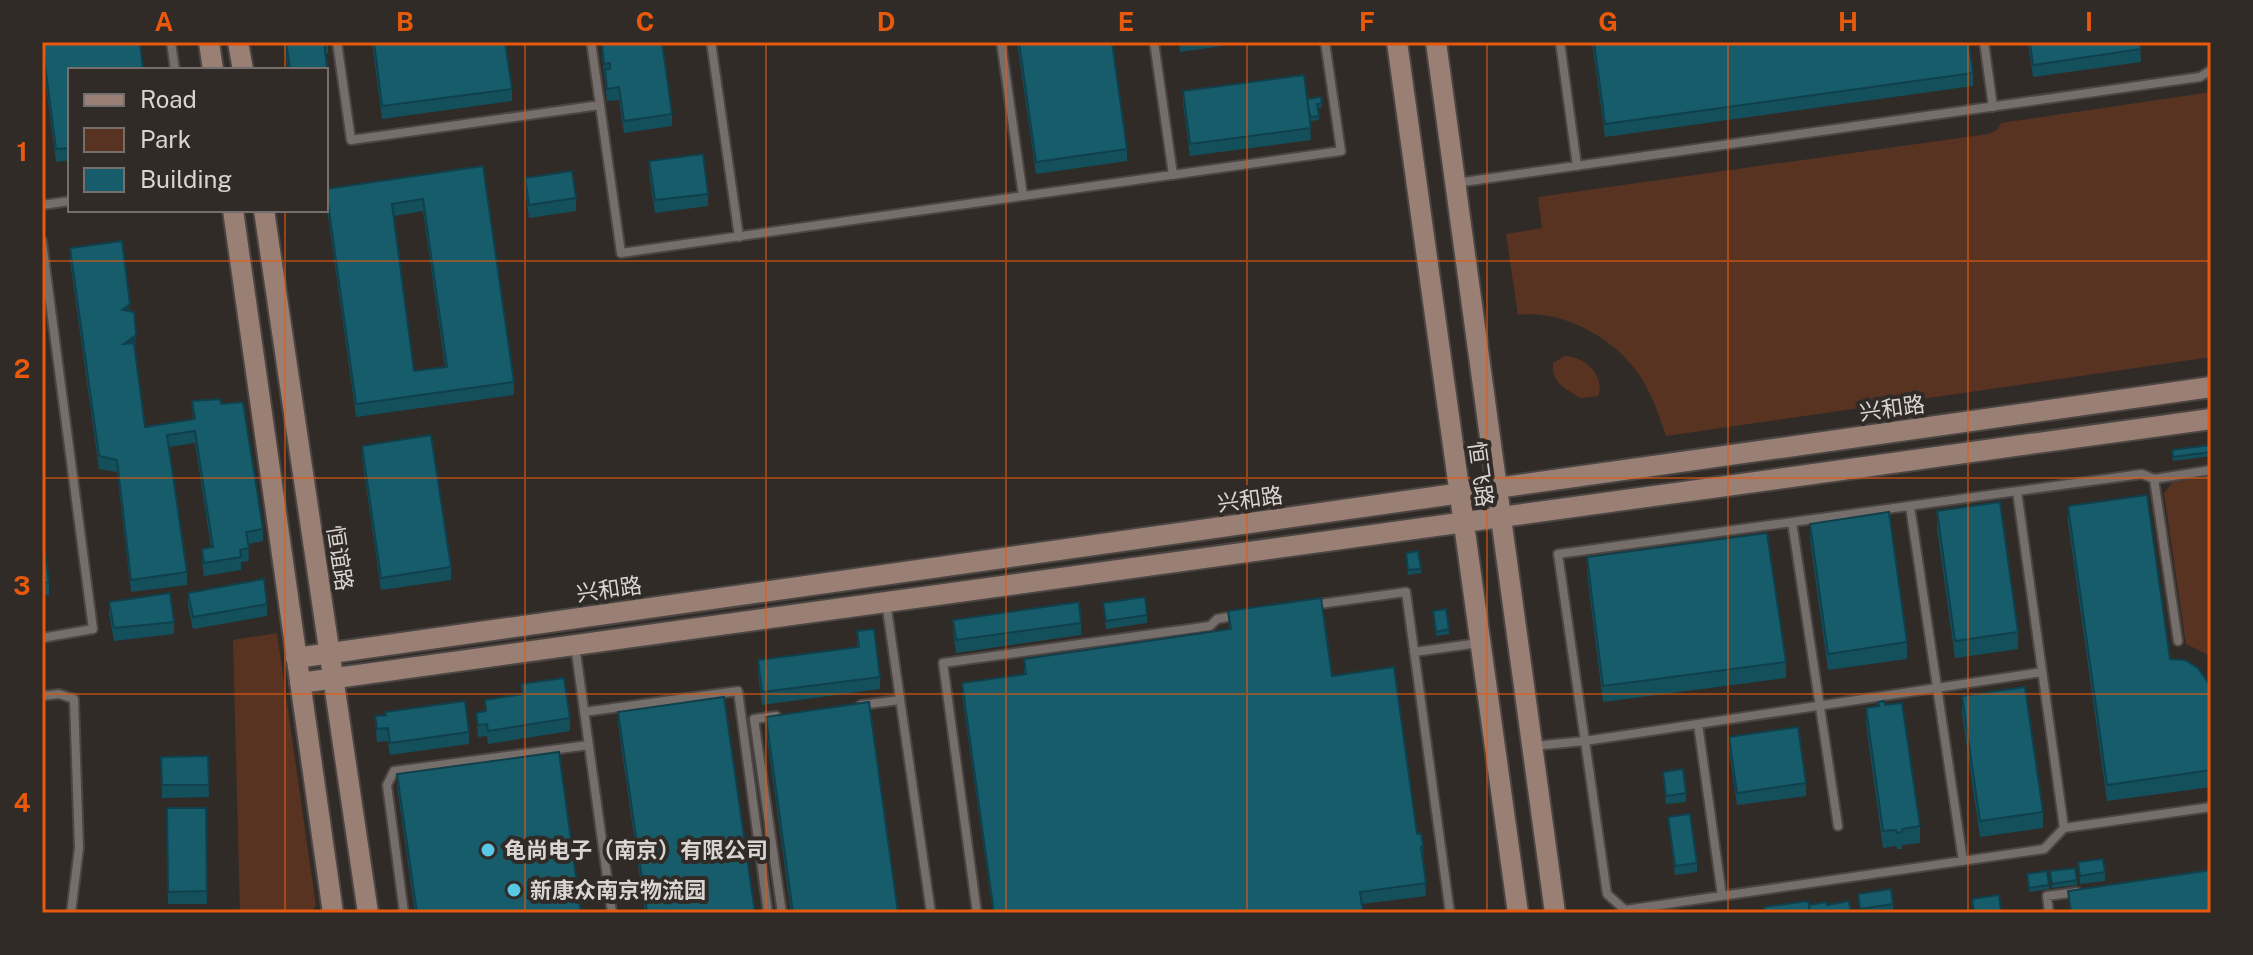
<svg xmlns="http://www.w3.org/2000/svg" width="2253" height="955" font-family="'Public Sans','Noto Sans SC',sans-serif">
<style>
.green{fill:#593322}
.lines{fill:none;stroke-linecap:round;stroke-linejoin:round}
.service-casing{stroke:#4b4643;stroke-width:12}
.secondary-casing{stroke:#4b4643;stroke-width:24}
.service{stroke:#766e6b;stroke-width:8}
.secondary{stroke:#9a7f74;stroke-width:20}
.wall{fill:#144f5c;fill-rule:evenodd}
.shaded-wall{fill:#10404b}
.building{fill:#175c6b;stroke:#10404b;stroke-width:2;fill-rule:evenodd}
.grid{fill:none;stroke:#e8590c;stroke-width:2;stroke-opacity:0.55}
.poi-dot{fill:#58c8e4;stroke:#312b28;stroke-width:3}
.labels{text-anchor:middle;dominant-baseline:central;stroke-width:8;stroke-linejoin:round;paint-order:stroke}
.street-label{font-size:22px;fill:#d9d5d3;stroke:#312b28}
.poi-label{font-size:22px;font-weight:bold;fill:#d9d5d3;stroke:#312b28;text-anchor:start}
.neatline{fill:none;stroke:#e8590c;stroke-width:3}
.grid-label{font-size:26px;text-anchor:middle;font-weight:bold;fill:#e8590c}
</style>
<rect width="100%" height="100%" fill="#312b28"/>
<path class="green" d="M2211,92V357L1666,436C1659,414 1651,392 1638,373C1613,337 1561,309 1518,315L1506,234L1542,228L1538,197L1988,134L1997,130L2001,123Z
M1565,356C1584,356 1606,376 1598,396L1581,398C1565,389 1551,382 1553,363Z
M2211,476V656L2186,644L2164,493L2173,482Z
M277,633L316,906L309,913H240L233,640Z"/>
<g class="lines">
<g class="service-casing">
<path id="service" d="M171,42L175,70
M337,42L351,140L600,105L621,253L1341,151L1325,42
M591,42L600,105
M711,42L739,237
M1001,42L1023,196
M1154,42L1173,175
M1560,42L1577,166
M1984,42L1993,107
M1456,183L2200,77L2211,70
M42,205L70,201
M42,241L93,629L42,638
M2154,479L2178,641
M2017,491L2064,828
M1910,506L1963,861
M1792,522L1558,554L1585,741L2042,672
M886,602L931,913
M1312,605L1406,592L1450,913
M575,645L612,913
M1414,652L1479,643
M42,696L59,694L74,699L79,848L71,913
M861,705L900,700
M584,712L738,691L768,913
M776,716L754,719L782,913
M1698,724L1722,896
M1533,746L1585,741L1607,894L1625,910L2044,849L2064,828L2211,807
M1838,826L1792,522L2142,474L2154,479L2211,470
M404,913L387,785L394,771L589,745
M977,913L943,663L1210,626L1217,619L1239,615
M2049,913L2047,896L2077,892"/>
</g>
<g class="secondary-casing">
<path id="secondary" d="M209,42L213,70
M238,42L243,70
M1397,42L1518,913
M1436,42L1555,913
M233,210L333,913
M264,210L368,913
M296,658L2211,387
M300,683L2211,419"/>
</g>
<use href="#service" class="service"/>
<use href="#secondary" class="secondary"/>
</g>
<path class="wall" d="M42,42L70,70V160L56,162L42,55Z
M284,42H328V54H325L328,75V88H326V70H288Z
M372,42H505L512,89V101L382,119Z
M611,42H662L672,114V126L624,133L619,100L607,101L602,56V44Z
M1017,42H1112L1127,149V161L1036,174Z
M1179,42H1222V46L1180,52Z
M1592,42H1969L1973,73V86L1605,137Z
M2028,42H2140L2141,62L2033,77Z
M1183,91L1307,99L1322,103V107L1318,108L1319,120L1310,121L1311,140L1190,156L1183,104Z
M649,161L708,194V206L655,213L649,173Z
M483,166L514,382V395L356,417L326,201V189ZM423,211L445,367L414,371L394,216Z
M525,178L576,198V211L529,218L525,190Z
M70,248L130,312L136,347L134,348L145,427L193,419L192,401L221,404L263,529V541L248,544L249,561L241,562V570L204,576L202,561V549L211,547L195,443L169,447L187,572V585L131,592L117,472L99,469L70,261Z
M2211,445V456L2173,461L2172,455Z
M362,446L451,567V580L381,590L362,458Z
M2068,506L2170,659L2211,687V787L2107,801L2068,522Z
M1937,511L2018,632V649L1955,658L1937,528Z
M1810,524L1907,642V659L1828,670L1810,540Z
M42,529L49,582V595L42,596Z
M1587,557L1786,662V678L1603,702L1587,573Z
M1406,558L1421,569V573L1408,575Z
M188,593L267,604V616L193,629L188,606Z
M109,602L174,622V634L114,641L109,614Z
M1103,603L1147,615V623L1106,629Z
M1228,611L1332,676L1417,834L1423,847L1426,896L1362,904L1363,913H993L962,695V683L1024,674V659L1229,630Z
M1433,611L1449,629V634L1436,636Z
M953,620L1081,623V635L956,653L953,632Z
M857,631L880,677V689L762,705L758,673V660L857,647Z
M521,684L570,718V731L488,744L487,736L478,737L476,713L485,711V700L521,694Z
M1962,696L2043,812V828L1980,837L1962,713Z
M1866,708L1920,826V843L1902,845V849H1897L1896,846L1883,848L1866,724Z
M618,712L755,913H645L618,724Z
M375,716L469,732V744L390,755L388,741L377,742Z
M766,717L898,913H791L766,730Z
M1729,737L1806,783V796L1737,805L1729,750Z
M208,756L209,797L162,798L161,757Z
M1663,772L1686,793V802L1666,804Z
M397,774L581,913H415L397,786Z
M167,808H206L207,904H168Z
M1668,817L1697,863V872L1675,875Z
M2078,862L2105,872V881L2080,884Z
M2027,874L2049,885V889L2029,892Z
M2050,875L2077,880V885L2052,888Z
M1858,894L1893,904V913H1860Z"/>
<path class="shaded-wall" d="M130,304V316L122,310Z
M136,335V347L124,357V344Z"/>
<path class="building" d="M42,42H140L143,70H70V148L56,149Z
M286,42H326H324L328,75L326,76V70H290Z
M374,42H505L512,89L382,106Z
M612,42H662L672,114L624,121L619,87L607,89L605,69H610V63L604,64L602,44Z
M1019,42H1112L1127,149L1036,162Z
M1594,42H1969L1973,73L1605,124Z
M2030,42H2140L2141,49L2033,65Z
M1304,75L1311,128L1190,144L1183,91Z
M1321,97L1322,103L1317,104L1319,116L1310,117L1307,99Z
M703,154L708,194L655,200L649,161Z
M483,166L514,382L356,404L326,189ZM423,199L447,367L414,371L392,204Z
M572,171L576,198L529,205L525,178Z
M122,241L130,304L122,310L134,312L136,335L124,344L134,343L145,427L195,419L192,401L220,399L221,404L243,402L263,529L246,532L249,548L240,550L241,557L204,563L202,549L213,547L195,431L167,435L187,572L131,580L117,460L99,456L70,248Z
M431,435L451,567L381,578L362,446Z
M2211,445V452L2173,457L2172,450Z
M2147,495L2170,659L2185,660L2198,668L2211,687V770L2107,785L2068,506Z
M2000,502L2018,632L1955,641L1937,511Z
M1889,512L1907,642L1828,654L1810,524Z
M42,529L49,582L42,583Z
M1767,533L1786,662L1603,686L1587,557Z
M1418,551L1421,569L1408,570L1406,553Z
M264,579L267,604L193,617L188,593Z
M170,593L174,622L114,628L109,602Z
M1145,597L1147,615L1106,621L1103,603Z
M1321,598L1332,676L1394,667L1417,834L1421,833L1423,847H1421L1426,883L1360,892L1363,913H994L962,683L1026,674L1024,659L1231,629L1228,611Z
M1079,602L1081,623L956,640L953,620Z
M1446,609L1449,629L1436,632L1433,611Z
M874,629L880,677L762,692L758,660L859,647L857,631Z
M564,678L570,718L488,731L487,724L478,725L476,713L486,711L485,700L523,694L521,684Z
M2025,687L2043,812L1980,821L1962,696Z
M724,697L755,913H647L618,712Z
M465,701L469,732L390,743L388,728L377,729L375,716L386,715L385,712Z
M1884,701L1885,705L1902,703L1920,826L1902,829V832L1897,833L1896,830L1883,831L1866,708L1879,706L1878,702Z
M869,702L898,913H793L766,717Z
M1798,727L1806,783L1737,793L1729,737Z
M559,752L581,913H417L397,774Z
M208,756L209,785H162L161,757Z
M1683,769L1686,793L1666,796L1663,772Z
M167,808H206L207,891L168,892Z
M1690,814L1697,863L1675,866L1668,817Z
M2103,859L2105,872L2080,876L2078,862Z
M2075,868L2077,880L2052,884L2050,871Z
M2211,870V913H2071L2068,891Z
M2047,871L2049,885L2029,888L2027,874Z
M1891,889L1893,904L1860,909L1858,894Z
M1999,895L2001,911L1974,913L1972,899Z
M1808,901L1810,913H1765L1764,907Z
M1849,901L1851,913H1810L1809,905L1826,902L1827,905Z"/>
<path class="grid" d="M285,42V70M525,42V913M766,42V913M1006,42V913M1247,42V913M1487,42V913M1728,42V913M1968,42V913M285,210V913M42,261H2211M42,478H2211M42,694H2211"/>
<g class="poi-dot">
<circle cx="488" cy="850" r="8"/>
<circle cx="514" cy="890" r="8"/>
</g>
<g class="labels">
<g class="street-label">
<text transform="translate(1892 408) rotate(-8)">兴和路</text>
<text transform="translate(1481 474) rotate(82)">恒飞路</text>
<text transform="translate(1250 499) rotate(-8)">兴和路</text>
<text transform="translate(340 558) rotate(81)">恒谊路</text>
<text transform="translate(609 589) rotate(-8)">兴和路</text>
</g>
<g class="poi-label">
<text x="504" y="850">龟尚电子（南京）有限公司</text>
<text x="530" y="890">新康众南京物流园</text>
</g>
</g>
<rect width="2253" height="955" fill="none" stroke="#312b28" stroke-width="88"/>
<rect x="68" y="68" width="260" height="144" fill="#312b28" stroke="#746f6c" stroke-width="2"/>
<rect x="84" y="94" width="40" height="12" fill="#9a7f74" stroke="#746f6c" stroke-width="2"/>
<text x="140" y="108" font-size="24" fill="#d9d5d3">Road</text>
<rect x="84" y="128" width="40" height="24" fill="#593322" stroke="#746f6c" stroke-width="2"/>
<text x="140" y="148" font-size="24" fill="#d9d5d3">Park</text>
<rect x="84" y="168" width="40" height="24" fill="#175c6b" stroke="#746f6c" stroke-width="2"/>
<text x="140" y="188" font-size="24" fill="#d9d5d3">Building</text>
<rect x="44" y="44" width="2165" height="867" class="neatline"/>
<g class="grid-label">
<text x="164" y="31">A</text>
<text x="405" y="31">B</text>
<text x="645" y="31">C</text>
<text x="886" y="31">D</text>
<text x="1126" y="31">E</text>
<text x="1367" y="31">F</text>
<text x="1608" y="31">G</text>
<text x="1848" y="31">H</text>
<text x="2089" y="31">I</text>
<text x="22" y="161">1</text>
<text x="22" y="378">2</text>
<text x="22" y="595">3</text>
<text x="22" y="812">4</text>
</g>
</svg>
